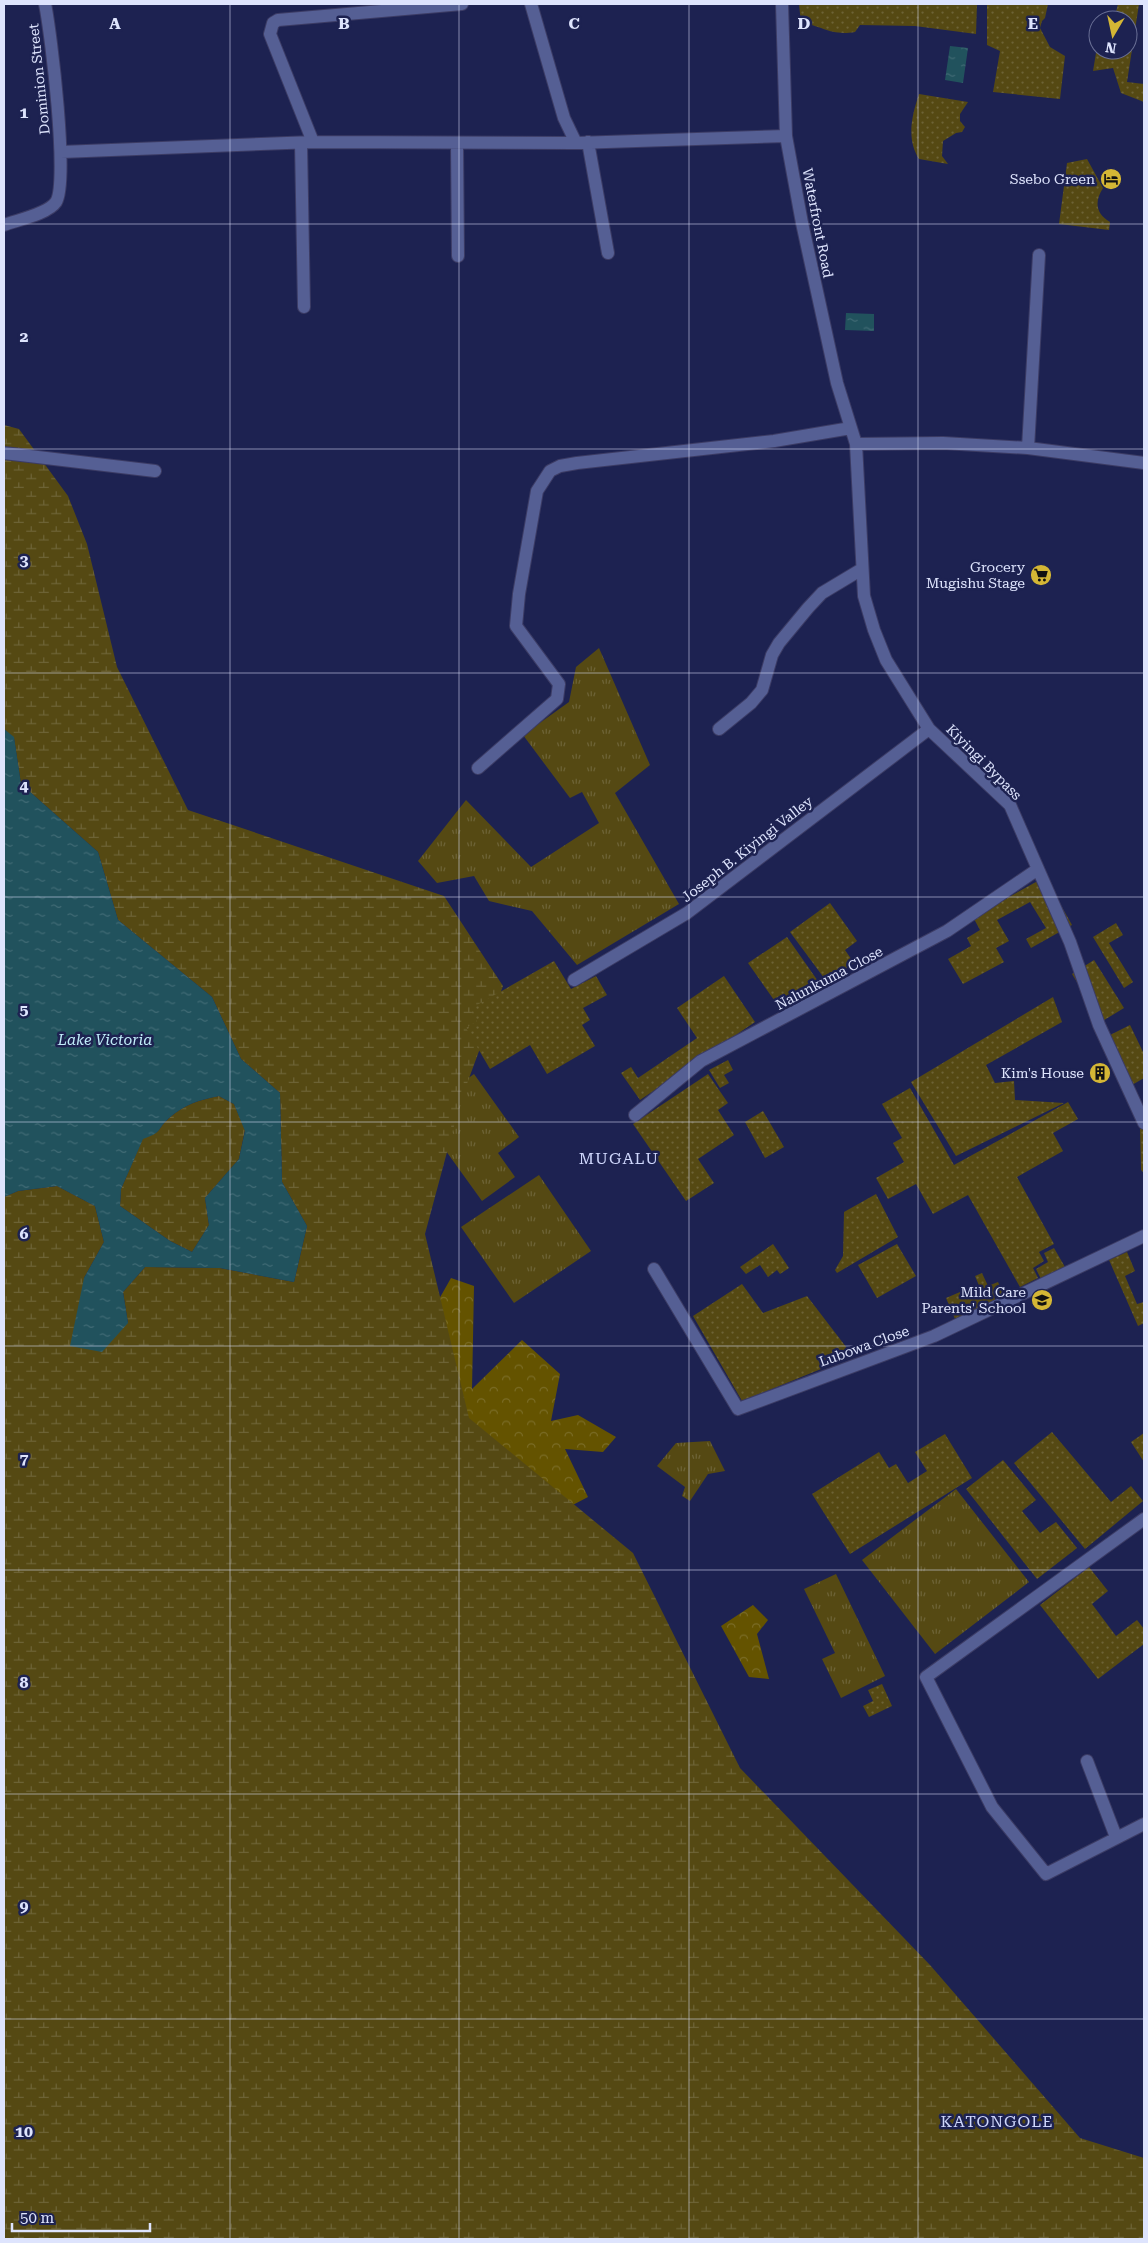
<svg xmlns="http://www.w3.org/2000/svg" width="1148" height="2243" font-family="'Roboto Serif',serif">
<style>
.grass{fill:url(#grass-tufts)}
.forest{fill:url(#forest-crowns)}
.wetland{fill:url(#wetland-marsh)}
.garden{fill:url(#garden-dots)}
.water{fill:url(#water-ripples);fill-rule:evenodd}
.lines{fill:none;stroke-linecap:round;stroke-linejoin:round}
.minor-casing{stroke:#3c3c65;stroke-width:14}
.minor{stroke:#555f94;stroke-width:12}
.grid{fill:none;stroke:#dee4fd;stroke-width:1;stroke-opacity:0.55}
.labels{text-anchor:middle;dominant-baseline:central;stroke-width:5;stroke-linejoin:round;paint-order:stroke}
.street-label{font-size:14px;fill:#dee4fd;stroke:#1d2251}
.poi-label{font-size:14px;fill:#dee4fd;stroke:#1d2251;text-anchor:end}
.water-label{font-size:15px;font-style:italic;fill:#c0edf9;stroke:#1d2251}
.quarter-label{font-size:16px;letter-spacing:1px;fill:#cfd7fc;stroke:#1d2251}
.grid-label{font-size:16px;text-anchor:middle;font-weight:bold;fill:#dee4fd;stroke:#1d2251;stroke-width:5;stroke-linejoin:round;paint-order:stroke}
</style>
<defs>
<pattern id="grass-tufts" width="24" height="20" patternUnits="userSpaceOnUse" patternTransform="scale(1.25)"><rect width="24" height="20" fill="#554913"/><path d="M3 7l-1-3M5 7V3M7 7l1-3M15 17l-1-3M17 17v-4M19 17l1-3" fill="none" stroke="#6d6336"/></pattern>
<pattern id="forest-crowns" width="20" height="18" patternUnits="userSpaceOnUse" patternTransform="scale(1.25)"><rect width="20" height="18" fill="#645300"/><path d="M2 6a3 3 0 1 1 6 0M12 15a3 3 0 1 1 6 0" fill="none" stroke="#7a6c26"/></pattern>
<pattern id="wetland-marsh" width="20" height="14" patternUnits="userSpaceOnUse" patternTransform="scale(1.25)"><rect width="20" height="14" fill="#554913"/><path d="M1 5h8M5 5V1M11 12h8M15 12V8" fill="none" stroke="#6d6336"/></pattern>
<pattern id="garden-dots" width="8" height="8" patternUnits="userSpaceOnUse" patternTransform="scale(1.25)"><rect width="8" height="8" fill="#554913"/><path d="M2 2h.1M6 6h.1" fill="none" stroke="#6d6336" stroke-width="1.8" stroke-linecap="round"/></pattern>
<pattern id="water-ripples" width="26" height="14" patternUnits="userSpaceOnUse" patternTransform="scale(1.25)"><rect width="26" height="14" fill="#21525d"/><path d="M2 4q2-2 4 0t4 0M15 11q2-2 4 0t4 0" fill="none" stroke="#416b75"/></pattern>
</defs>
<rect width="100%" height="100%" fill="#1d2251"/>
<path class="grass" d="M599,648L650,765L615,793L679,904L577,965L532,911L489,901L474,876L437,883L418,861L466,800L531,867L599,823L582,792L570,798L523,735L569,702L576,667Z
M474,1074L519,1137L498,1153L515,1177L482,1201L407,1097L460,1084Z
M539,1175L591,1251L514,1303L461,1227Z
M710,1441L725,1471L708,1474L690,1501L682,1496L685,1487L657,1466L676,1443Z
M956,1489L1029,1582L935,1654L862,1560Z
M836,1574L885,1676L841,1698L822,1659L835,1653L804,1589Z"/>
<path class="forest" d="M451,1278L474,1286L472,1389L522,1340L560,1374L551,1421L578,1415L616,1437L603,1452L565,1449L588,1497L506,1540L387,1391Z
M753,1605L768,1620L757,1634L769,1679L749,1677L721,1626Z"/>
<path class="wetland" d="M4,425L19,429L68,496L87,544L117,667L188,810L444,896L503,986L461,1100L425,1234L469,1418L633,1553L740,1768L930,1965L1080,2138L1144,2158V2239H4V1197L18,1191L57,1186L95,1206L104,1242L84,1278L128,1323L123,1292L145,1267L220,1268L294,1282L307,1226L282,1182L280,1093L241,1059L212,997L118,920L98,852L21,784L14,738L4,729Z
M219,1096L234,1104L245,1130L239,1159L205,1198L209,1225L192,1252L170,1241L120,1206L121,1189L143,1138C163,1132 156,1130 169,1118C185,1104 199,1100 219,1096Z"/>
<path class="garden" d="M799,4H977L976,34L915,26L860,25L855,32C830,36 824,26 801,23Z
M987,4H1048L1045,18L1042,21L1040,28L1050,47L1065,56L1060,99L993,92L1000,51L987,45Z
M1118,4H1139L1127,82L1144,84V102L1121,93L1113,68L1093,71L1098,41V50H1128V20H1101L1102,16H1115Z
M919,94L968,102L960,114V121L965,127L962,132L956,133L943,141L942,156L948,164L919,159C906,139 912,115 919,94Z
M1087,159L1103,188C1094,202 1096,214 1110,222L1109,230L1059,224L1067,163Z
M1045,877L1072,925L1031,948L1026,939L1046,928L1030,902L997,920L1009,941L996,948L1004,962L963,984L948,959L971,946L967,938L980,930L973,917Z
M830,903L857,941L845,950L854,963L827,982L790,932Z
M1116,923L1123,935L1109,943L1133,982L1124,988L1093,937Z
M787,937L820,984L781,1010L748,963Z
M1094,960L1124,1008L1101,1022L1072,974Z
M554,961L571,989L596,976L607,995L583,1008L590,1020L582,1025L595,1046L547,1074L530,1045L490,1069L466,1028L477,1021L470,1009Z
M724,976L755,1022L640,1100L621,1073L631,1067L638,1078L697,1038L677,1008Z
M1053,997L1062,1022L986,1065L995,1083L1014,1081L1015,1100L1064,1103L956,1156L911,1082Z
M1130,1025L1144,1054V1078L1132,1085L1108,1036Z
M728,1060L733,1070L724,1075L729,1083L720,1088L709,1070Z
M708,1074L728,1103L718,1110L734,1135L698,1159L714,1183L686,1201L633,1124Z
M910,1088L954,1165L1068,1102L1078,1119L1053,1133L1063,1151L1017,1177L1054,1244L1039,1252L1044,1261L1033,1268L1038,1278L1020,1287L968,1195L933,1214L916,1184L888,1199L876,1178L904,1162L893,1143L902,1138L882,1104Z
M763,1111L784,1147L765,1158L745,1122Z
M1144,1128V1173L1141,1170L1140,1129Z
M876,1194L898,1237L837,1273L835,1270L843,1256L844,1212Z
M773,1244L789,1268L780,1274L777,1270L768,1277L760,1265L746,1274L740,1267Z
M897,1244L916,1276L877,1298L858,1265Z
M1054,1248L1065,1267L1041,1279L1036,1269L1048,1262L1044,1253Z
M1127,1252L1135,1271L1125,1276L1137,1304L1144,1302V1323L1138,1326L1109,1260Z
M982,1273L988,1286L998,1282L1003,1293L994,1297L996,1301L955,1319L946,1298L967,1289L968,1293L980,1288L975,1276Z
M742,1284L763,1313L807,1296L853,1356L742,1401L693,1316Z
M1052,1432L1111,1502L1131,1486L1143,1501L1085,1549L1014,1463Z
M1144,1433V1462L1131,1442Z
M945,1434L972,1478L850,1554L812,1494L879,1452L889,1468L896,1464L908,1483L927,1471L915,1452Z
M1003,1460L1036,1500L1022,1511L1040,1533L1056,1522L1077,1548L1037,1579L966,1489Z
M1089,1567L1108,1591L1092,1604L1116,1636L1137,1620L1144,1629V1644L1098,1679L1040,1605Z
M882,1684L892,1706L869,1717L863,1706L873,1701L868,1690Z"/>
<path class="water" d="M950,46L968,48L963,83L945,80Z
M846,313L874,314V331L845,330Z
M4,729L14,737L21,784L98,852L118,920L212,997L241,1059L280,1093L282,1182L307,1226L294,1282L220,1268L145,1267L123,1292L128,1323L102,1352L70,1346L84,1278L104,1242L95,1206L57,1186L18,1191L4,1197ZM219,1096L234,1104L245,1131L239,1159L205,1198L209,1225L192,1252L170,1241L120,1206L121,1189L143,1139C163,1132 156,1130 169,1118C185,1104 199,1100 219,1096Z"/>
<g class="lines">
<g class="minor-casing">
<path id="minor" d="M531,4L564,118L576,143
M782,4L786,136L802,223L837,383L856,444L864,596L874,630L886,660L929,729L1010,805L1070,942L1099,1025L1144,1123
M313,142L270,34L273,23L278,20L462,4
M588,142L608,253
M301,143L304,307
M457,143L458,256
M61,152L313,142L576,143L786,136
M4,225C17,220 48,214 56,202C69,182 51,33 45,4
M856,444L943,443L1028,448L1144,463
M1028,448L1039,255
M4,453L155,471
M719,729L751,703L762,690L772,655L779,643L808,608L822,593L862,569
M478,768L557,699L559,684L516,626L519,594L537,491L550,471L560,466L577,463L774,441L851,428
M574,980L687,913L929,729
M635,1115L701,1061L947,931L1038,869
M654,1269L738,1409L934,1336L1144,1236
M1144,1519L926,1677L992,1807L1046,1874L1144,1824
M1087,1761L1116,1837"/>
</g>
<use href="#minor" class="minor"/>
</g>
<path class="grid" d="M230,4V2239M459,4V2239M689,4V2239M918,4V2239M4,224H1144M4,449H1144M4,673H1144M4,897H1144M4,1122H1144M4,1346H1144M4,1570H1144M4,1794H1144M4,2019H1144"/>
<defs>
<g id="hotel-disc" transform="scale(1.125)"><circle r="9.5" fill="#d4b635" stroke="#1d2251"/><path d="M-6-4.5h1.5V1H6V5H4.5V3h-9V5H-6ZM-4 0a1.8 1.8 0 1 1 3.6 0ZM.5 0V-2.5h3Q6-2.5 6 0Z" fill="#111"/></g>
<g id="supermarket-disc" transform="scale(1.125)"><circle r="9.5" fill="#d4b635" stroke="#1d2251"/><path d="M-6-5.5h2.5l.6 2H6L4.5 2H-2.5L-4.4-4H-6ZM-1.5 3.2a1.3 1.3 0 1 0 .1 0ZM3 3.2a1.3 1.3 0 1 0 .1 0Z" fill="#111"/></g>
<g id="building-disc" transform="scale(1.125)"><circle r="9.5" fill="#d4b635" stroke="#1d2251"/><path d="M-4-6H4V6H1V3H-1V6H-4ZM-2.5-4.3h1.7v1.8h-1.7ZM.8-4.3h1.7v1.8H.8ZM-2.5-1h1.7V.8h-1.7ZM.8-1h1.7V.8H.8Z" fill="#111"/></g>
<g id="school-disc" transform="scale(1.125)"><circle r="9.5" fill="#d4b635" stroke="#1d2251"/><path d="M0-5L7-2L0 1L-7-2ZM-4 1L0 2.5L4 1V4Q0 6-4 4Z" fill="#111"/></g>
</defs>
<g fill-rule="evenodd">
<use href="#hotel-disc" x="1111" y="179"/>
<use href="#supermarket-disc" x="1041" y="575"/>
<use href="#building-disc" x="1100" y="1073"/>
<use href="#school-disc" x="1042" y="1300"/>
</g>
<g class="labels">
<g class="street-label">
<text transform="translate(39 79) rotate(-96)">Dominion Street</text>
<text transform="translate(818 223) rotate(79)">Waterfront Road</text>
<text transform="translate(984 762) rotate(45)">Kiyingi Bypass</text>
<text transform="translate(747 849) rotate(-38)">Joseph B. Kiyingi Valley</text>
<text transform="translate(829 978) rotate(-28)">Nalunkuma Close</text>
<text transform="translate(864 1346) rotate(-20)">Lubowa Close</text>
</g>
<g class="poi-label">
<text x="1095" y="179">Ssebo Green</text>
<text x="1025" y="567">Grocery<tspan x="1025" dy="16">Mugishu Stage</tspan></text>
<text x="1084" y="1073">Kim's House</text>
<text x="1026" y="1292">Mild Care<tspan x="1026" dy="16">Parents' School</tspan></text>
</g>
<g class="water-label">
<text x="105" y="1040">Lake Victoria</text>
</g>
<g class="quarter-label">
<text x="619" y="1158">MUGALU</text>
<text x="997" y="2121">KATONGOLE</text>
</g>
</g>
<g class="grid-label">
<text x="115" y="29">A</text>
<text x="344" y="29">B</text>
<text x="574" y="29">C</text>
<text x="804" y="29">D</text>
<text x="1033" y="29">E</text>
<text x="24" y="118">1</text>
<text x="24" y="342">2</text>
<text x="24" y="566">3</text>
<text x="24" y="791">4</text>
<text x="24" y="1015">5</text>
<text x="24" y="1239">6</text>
<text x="24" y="1464">7</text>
<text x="24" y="1688">8</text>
<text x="24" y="1912">9</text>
<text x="24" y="2137">10</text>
</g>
<rect width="1148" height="2243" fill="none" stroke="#dee4fd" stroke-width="10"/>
<g transform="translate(1113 35) rotate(189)"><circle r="24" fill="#1d2251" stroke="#6a7096"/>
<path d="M0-4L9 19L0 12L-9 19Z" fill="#d4b635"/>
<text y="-8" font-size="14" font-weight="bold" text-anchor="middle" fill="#dee4fd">N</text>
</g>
<path d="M12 2223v8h138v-8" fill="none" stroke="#dee4fd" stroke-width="2.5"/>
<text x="20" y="2223" font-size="15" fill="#dee4fd" stroke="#1d2251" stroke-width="4" paint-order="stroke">50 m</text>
</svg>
